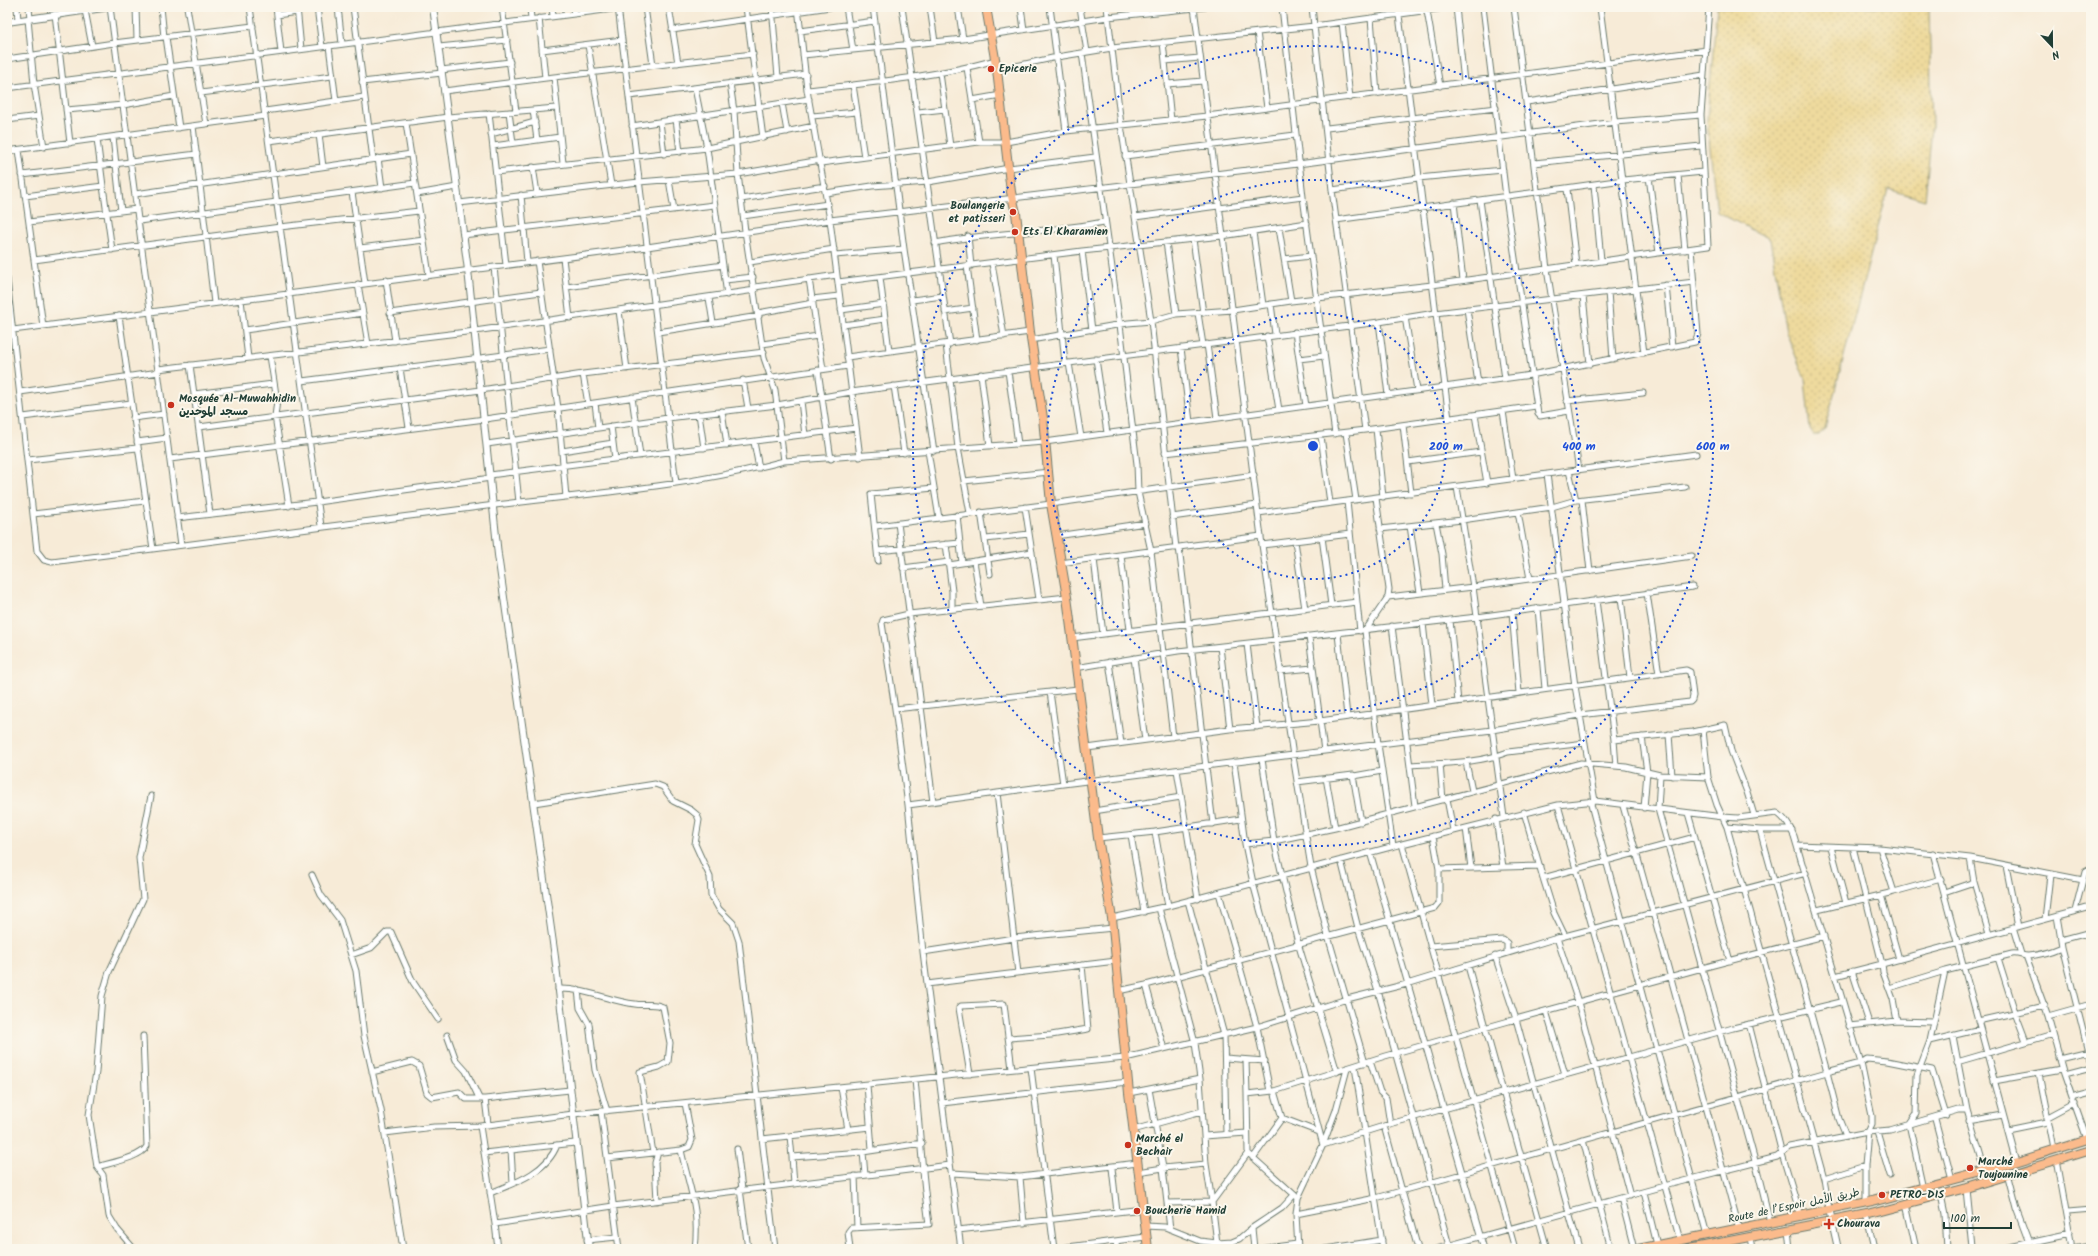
<svg xmlns="http://www.w3.org/2000/svg" width="2098" height="1256" font-family="Kalam,'Playpen Sans Arabic',sans-serif">
<style>
.sand{fill:url(#sand-dots);stroke:#868c69}
.lines{fill:none;stroke-linecap:round;stroke-linejoin:round}
.minor-casing{stroke:#6b7a6d;stroke-width:7}
.tertiary-casing{stroke:#6b7a6d;stroke-width:8}
.primary-casing{stroke:#6b7a6d;stroke-width:10}
.trunk-casing{stroke:#6b7a6d;stroke-width:10}
.minor{stroke:#fff;stroke-width:5}
.tertiary{stroke:#fff;stroke-width:6}
.primary{stroke:#fbbb8c;stroke-width:8}
.trunk{stroke:#fbbb8c;stroke-width:8}
.ring{fill:none;stroke:#1d4ed8;stroke-width:2;stroke-dasharray:2 4}
.poi-dot{fill:#c8321e;stroke:#fbf7ec;stroke-width:1.5}
.labels{text-anchor:middle;dominant-baseline:central;stroke-width:4;stroke-linejoin:round;paint-order:stroke}
.poi-label{font-size:11px;font-weight:bold;fill:#1f3d34;stroke:#fbf7ec;text-anchor:start}
.street-label{font-size:11px;fill:#1f3d34;stroke:#fbf7ec}
.centre{fill:#1d4ed8;stroke:#fbf7ec;stroke-width:2}
.ring-label{font-size:12px;text-anchor:middle;font-weight:bold;fill:#1d4ed8;stroke:#fbf7ec;stroke-width:4;stroke-linejoin:round;paint-order:stroke}
</style>
<defs>
<pattern id="sand-dots" width="8" height="8" patternUnits="userSpaceOnUse"><rect width="8" height="8" fill="#eeda9e"/><path d="M2 2h.1M6 6h.1" fill="none" stroke="#ccbc89" stroke-width="1.8" stroke-linecap="round"/></pattern>
</defs>
<rect width="100%" height="100%" fill="#fbf7ec"/>
<filter id="ink" filterUnits="userSpaceOnUse"><feTurbulence type="fractalNoise" baseFrequency=".025" numOctaves="2"/><feDisplacementMap in="SourceGraphic" scale="8" xChannelSelector="R" yChannelSelector="G"/><feConvolveMatrix kernelMatrix="1 2 1 2 8 2 1 2 1" color-interpolation-filters="sRGB"/></filter>
<filter id="wash" filterUnits="userSpaceOnUse"><feTurbulence type="fractalNoise" baseFrequency=".012" numOctaves="4" result="noise"/><feDisplacementMap in="SourceGraphic" scale="16" xChannelSelector="R" yChannelSelector="G"/><feGaussianBlur stdDeviation="0.9" result="paint"/><feColorMatrix in="noise" values="0 0 0 0 0 0 0 0 0 0 0 0 0 0 0 0 0 1.4 0 .05"/><feComposite in="paint" operator="in"/></filter>
<g filter="url(#wash)">
<rect width="100%" height="100%" fill="#f7ebd7"/>
<path class="sand" d="M1717,7H1929L1932,126L1925,200L1888,189L1825,428L1819,435H1813L1810,429L1805,379L1786,332L1770,239L1717,212L1707,120Z"/>
</g>
<g filter="url(#ink)">
<g class="lines">
<g class="minor-casing">
<path id="minor" d="M17,7L18,20
M29,7L30,19
M60,7L62,13
M110,7L181,545
M136,7L137,40
M161,7L164,37
M187,7L206,124
M250,7L321,526
M276,7L281,52
M297,7L301,49
M317,7L322,47
M338,7L342,44
M353,7L373,159
M502,7L516,111
M530,7L531,19
M552,7L553,16
M573,7L574,14
M618,7L676,483
M645,7L653,65
M669,7L678,63
M746,7L763,138
M772,7L778,77
M798,7L807,90L830,220L860,457
M846,7L853,50
M873,7L904,249L934,451
M902,7L950,344
M930,7L935,42
M958,7L963,39
M1021,7L1024,30
M1050,7L1066,131
M1080,7L1087,52
M1107,7L1121,125L1151,321L1176,548
M1135,7L1136,14
M1194,7L1262,545L1293,756L1311,867L1328,936L1365,1063
M1282,7L1303,197
M1312,7L1332,190L1365,430
M1398,7L1449,419
M1456,7L1464,82
M1483,7L1506,197L1538,414L1540,416L1569,411
M1514,7L1547,269L1579,470
M1600,7L1644,353
M85,10L92,46
M1427,11L1440,86
M55,14L70,143
M277,15L297,12
M539,18L545,78
M1371,18L1377,94
M28,19L34,84L44,147
M1342,22L1350,98
M672,30L830,7
M800,31L875,21
M1257,32L1267,108
M166,37L179,128
M1163,42L1171,120
M588,45L611,185
M329,46L336,101
M439,47L507,40
M542,50L622,40
M1082,53L1120,325L1137,464L1138,492L1151,551L1173,737
M803,55L963,39L1108,17L1205,7
M7,59L114,43L253,26
M1165,61L1200,58
M967,68L979,142
M441,70L510,62
M997,70L1057,57L1112,48L1314,26L1451,7
M940,73L950,146
M362,82L442,73
M730,83L734,111L738,174L745,231L764,358L775,390L784,461
M1167,84L1203,81
M853,85L864,157
M7,88L628,7
M695,88L707,148L727,295
M807,90C871,83 934,77 996,60
M444,91L554,77
M201,93L332,76
M629,96L806,74
M972,100L1001,95
M1527,102L1704,75
M782,103L787,132
M66,110L123,105L174,96
M533,110L537,140
M265,111L364,97
M509,112L513,143
M918,112L945,109
M489,113L506,265
M812,116L857,112
M676,119L680,152
M7,120L39,116
M660,122L664,154
M406,123L429,275
M193,126L214,303
M632,126L809,99
M1327,128L1496,108
M319,134L323,167
M491,134L535,122
M113,137L121,211
M269,141L448,117L556,108
M493,146L560,137
M19,150L43,326
M7,151L265,116
M1125,156L1295,135
M378,158L382,188
M563,163L554,77L753,54
M821,163L979,142H1006L1066,131L1207,116L1707,50
M1534,163L1701,146
M533,167L537,193
M496,172L707,148L814,126
M22,175L197,154
M1678,175L1685,250
M1649,177L1659,253
M669,180L674,210
M1594,185L1601,260
M103,186L112,250
M1567,189L1576,264
M1332,190L1418,178L1503,170
M352,192L365,283
M826,193L872,186L928,182L1009,168L1095,157
M135,194L411,154
M417,194L457,187
M521,195L527,262
M25,196L103,186L97,139
M741,199L825,186
M1480,200L1505,379
M459,203L639,182L738,174L821,160
M1454,203L1463,280
M1219,208L1303,197L1335,434
M743,216L828,204
M1135,217L1218,206
M1336,220L1623,180L1703,172
M139,221L415,183
M29,222L137,209
M1279,228L1291,301
M1253,232L1263,305
M463,235L714,205
M968,236L971,266
M1193,239L1203,313
M1166,242L1176,314
M935,243C991,232 1048,233 1104,222
M360,248L424,240
M1082,251L1092,330
M835,255L904,249
M1054,255L1065,363
M563,258L570,318
M1284,259L1311,256
M34,260L280,227L419,211
M537,261L558,408L566,497
M750,262L834,249
M992,263L1004,336
M967,266L977,340
M494,267L519,502
M880,277L889,351
M7,279L37,551L44,560L52,562C197,543 342,524 487,506C586,494 687,487 784,461L1045,442L1531,375L1695,342L1698,334L1691,249
M809,279L823,369
M386,280L395,341
M725,280L753,277
M838,282L1082,251L1222,236L1307,223
M358,284L368,344
M1666,285L1672,347
M567,287L723,265
M755,287L837,275
M1608,292L1613,359
M1583,296L1590,364
M709,298L713,323
M812,299L839,296
M241,300L248,358
M912,300L943,296
M1271,304L1275,334
M1467,309L1478,383
M841,310L884,304
M619,311L627,369
M945,312L973,308
M390,313L541,292
M758,313L813,303
M1198,313L1203,345
M119,316L153,549
M1405,317L1417,390
M1379,322L1388,395
M843,325L885,319
M13,330L647,247L830,220L1298,164L1615,122L1701,115
M245,330L363,313
M658,332L759,316
M1295,332L1306,406
M1267,336L1279,410
M1031,340L1128,323L1151,321L1176,314L1233,310L1291,301L1432,285L1708,246L1701,115L1709,7
M762,344L818,336
M946,344L958,448L970,513
M1207,344L1217,418
M1181,348L1190,422
M270,356L277,401L275,416L289,506
M847,357L1030,332
M1096,359L1107,433
M1299,359L1324,356
M1069,363L1081,437
M190,365L194,394L273,384
M400,368L409,428
M158,369L475,331L755,290
M818,370L831,459
M1008,371L1018,444
M583,374L588,404
M981,374L990,446
M743,380L748,408
M302,381L550,349
M894,386L904,453
M20,392L159,372
M194,394L210,514
M632,397L640,456
M801,401L805,435
M1567,401L1643,393
M595,403L598,428
M722,411L727,445
M1503,411L1513,479
M699,414L704,448
M1475,415L1487,483
M23,417L131,403
M133,418L164,414
M1403,425L1411,493
M611,426L615,459
M199,427L481,390L583,374L764,352
M1376,429L1383,497
M1346,433L1356,500
M1321,436L1330,503
M137,442L167,438
M754,442L759,468
M487,444L668,418L777,405L851,392L1379,322L1435,313L1694,282
M562,451L613,443
M928,451L939,518
M1165,453L1365,430L1536,406
M170,459L485,419L848,366
M28,460L137,448
M1408,462L1481,452
M1569,471L1576,500
M1547,474L1575,686L1595,801
M490,475L856,428
M964,481L1049,472
M1457,487L1473,587L1692,556
M1376,498L1389,589L1388,597L1365,631L1378,744L1393,846
M1582,500L1590,571
M1347,501L1357,602
M1025,507L1039,599
M981,512L990,574
M1518,512L1530,579
M1258,513L1696,454
M33,514L145,501
M957,515L962,563
M1172,517L1257,505
M177,518L317,502L491,478
M898,523L933,802
M1436,523L1442,554L1445,590
M876,526L1051,504L1254,475
M1410,526L1420,593
M1380,529L1462,520L1552,507L1576,500L1685,487
M1056,536L1146,523
M1322,537L1331,605
M986,539L1029,534
M1295,541L1305,609
M946,544L952,591V609
M1262,545L1350,534
M1179,547L1213,824
M877,551L960,543
M1121,555L1130,630
M1094,559L1103,634
M878,561L871,494L934,488
M974,561L981,606
M1060,563L1261,536
M949,565L1032,552
M903,568L949,562
M1647,593L1659,674
M1388,597L1473,587L1504,817
M1621,597L1630,678
M1596,600L1614,740L1693,732L1725,725L1731,751L1747,792L1754,815
M1538,608L1545,689
M1512,612L1519,693
M1450,620L1458,702
M1423,623L1432,705
M1392,626L1415,806
M1338,634L1347,716
M1309,637L1324,751
M1072,638L1357,602L1360,631
M1247,644L1257,727
M1220,647L1230,729
M1134,658L1145,740
M1109,662L1121,743
M1075,668L1178,651L1477,617L1693,587
M1280,671L1313,668
M1050,692L1063,784
M895,709L882,623L883,620L909,614L1067,597
M1703,730L1708,777L1717,805L1727,827L1824,1179L1829,1209
M1669,734L1672,776
M1642,737L1647,772L1644,808
M1614,740L1616,766
M1262,759L1274,841L1298,943L1337,1072
M1234,762L1245,844L1253,883L1323,1145
M1466,762L1472,791
M1440,764L1443,800
M1410,765C1443,763 1477,764 1508,752L1585,743
M1177,770L1198,899
M1660,775L1658,809L1702,968L1824,936
M1354,776L1382,771
M1326,778L1335,828
M1297,782L1353,775L1361,822
M997,793L1018,973
M1447,799L1453,830
M1590,801L1707,1235
M534,803L655,784L663,787L673,801L691,810L697,815L699,820L695,844L710,877L711,895L719,909L733,923L739,941L775,1249
M908,805L895,709L1078,689
M1558,805L1680,1240
M1623,806C1663,946 1701,1088 1739,1229
M1094,811L1181,797
M1524,812L1543,878L1695,837
M1688,813L1730,961
M1496,819L1503,867
M1727,827L1760,830H1792
M1466,828L1471,868
M1155,832L1241,819
M1131,835L1144,912
M1433,836L1439,869L1540,866
M1098,838L1155,832L1168,906
M1245,844L1274,841L1335,828L1581,763L1626,767L1660,775L1708,777
M1402,844L1515,1249
M1797,845L1880,848L1970,858L2083,880
M1831,847L1846,903
M1880,848L1894,892L1881,895
M1370,852L1484,1249
M1933,853L2016,1161
M1970,858L1974,882L1989,934
M1341,860L1358,928L1378,991L1450,1249
M2006,866L2018,927
M312,875L321,895L340,920L356,971L364,1036L381,1110L403,1249
M1543,878L1554,913L1565,936
M1894,892L1941,879
M1944,892L1974,882
M1188,901L1224,1035L1226,1134
M1817,910L1881,895L1899,959
M2075,911L2085,872L2091,869
M2057,916L2061,940
M1112,918L1168,906L1402,844L1558,805L1595,801L1723,817L1738,818L1777,813C1784,817 1791,828 1794,836L1861,1063L1872,1116V1124L1868,1132L1865,1166V1203
M2045,919L2050,875
M2013,928L2021,954
M2087,933L2091,949
M1557,938L1578,1002L1702,968L1755,1161L1770,1222
M1430,946L1503,940L1507,943V953
M2062,947L2091,1063
M923,952L908,805L1063,784L1492,730L1580,715L1690,702L1692,700L1693,696L1690,672L1686,670L1320,721L1230,729L1087,748
M351,955L371,948L387,932H391L413,982L438,1019
M2026,956L2048,1016
M1998,958L2015,1012L2026,1041
M1468,966L1547,1249
M1852,971L1869,1023
M1835,976L1882,964L1853,847
M927,984L1116,961
M1146,985L1164,1049
M1889,988L1945,971
M558,989C585,988 609,1001 635,1004C645,1006 654,1002 663,1007L670,1043L668,1062L659,1067L640,1072L653,1153
M578,990L580,1008L589,1024L595,1070L607,1111
M1118,991L1146,985L1435,908L1439,903V869
M1546,1011L1565,1074
M1897,1021L1893,999L1883,972L1882,964L2091,907
M1978,1021L2045,1006
M1749,1024L1782,1154L1801,1217
M1849,1026L1897,1021L1933,1022
M447,1035L456,1060L466,1071L479,1098
M1953,1036L1967,1110
M1009,1038L1051,1035L1088,1029L1082,965
M1930,1041L1980,1029
M1225,1058L1265,1061
M2059,1058L2088,1051
M1246,1060L1247,1094
M1370,1061L1380,1092L1386,1098L1390,1124
M1957,1062L2053,1034
M1355,1067L1383,1249
M1031,1068L1054,1249
M372,1072L412,1062L419,1066L427,1093L432,1097L459,1092L466,1099H485L570,1090
M2039,1073L2054,1149
M970,1074L959,1008L961,1006L1004,1004L1012,1069
M2064,1074L2048,1016L2091,1004
M1994,1081L2062,1069
M867,1085L872,1149
M841,1087L848,1130
M1270,1091L1257,1027L1347,999L1407,984L1557,938L1806,873
M1273,1091L1247,1094L1248,1153L1298,1198
M1129,1093L1200,1079L1195,1043L1159,908
M2072,1097L2064,1074L2091,1067
M485,1099L488,1124
M942,1103L1128,1082
M601,1111L619,1249
M1282,1118L1274,1091L1385,1056L1516,1019L1495,956
M2047,1118L2075,1103
M1935,1119L1951,1180
M1969,1121L2003,1115
M1384,1126L1418,1249
M1133,1130L1202,1111
M2008,1130L2047,1122
M1877,1132L1890,1175
M385,1133L434,1127L480,1126
M790,1136L792,1157L863,1152L922,1143
M1204,1136L1247,1133
M1846,1136L1839,1119L1827,1072L1861,1063L1867,1059L1887,1061L1932,1070L1946,1115
M762,1139L870,1127
M2087,1139L2072,1097L2091,1092
M1583,1140L1611,1249
M1323,1145L1390,1124L1733,1028L1841,1002
M737,1149L742,1189
M511,1150L513,1183
M681,1150C689,1188 700,1208 695,1249
M863,1152L865,1175
M484,1153L575,1143
M792,1157L794,1184
M607,1158L681,1150L689,1147L692,1140L685,1103
M1253,1158L1282,1118L1319,1132
M2056,1160L2072,1249
M97,1167C109,1163 141,1158 147,1146L143,1036
M1112,1168L1117,1212
M1138,1172L1163,1168L1149,1089
M952,1173L1020,1177L1138,1163
M2008,1174L2017,1209L2032,1249
M855,1176L857,1228
M1020,1177L1024,1223
M1824,1179L1865,1166
M1923,1188L1909,1124L1916,1114L1917,1075L1930,1041L1945,971L2012,954C2018,953 2022,956 2028,956C2039,955 2051,952 2062,947L2061,940L2091,932
M1966,1188L1972,1249
M740,1189L748,1249
M1644,1192L1657,1245
M490,1193C515,1183 547,1172 557,1145
M1941,1195L1945,1214L1947,1249
M1621,1198L1634,1249
M657,1201L655,1163L658,1152
M1168,1203L1212,1202L1206,1164L1200,1079
M1906,1203L1916,1249
M2067,1211L2091,1209
M1296,1214L1376,1198L1827,1072L1760,830
M1867,1214L1875,1249
M495,1224L480,1126L573,1114L1125,1058L1257,1027L1219,893
M1145,1226L1165,1227L1200,1241L1217,1243L1212,1202L1248,1153
M1252,1228L1254,1249
M1170,1229L1163,1168L1206,1164
M1788,1229L1790,1249
M958,1230L1143,1209
M1751,1237L1753,1249
M587,1240L617,1237
M1116,1241L1117,1249
M2072,1248L2091,1245
M134,1249L117,1229L109,1216L103,1175L97,1167L89,1115L96,1072L102,996L109,972L143,899L139,858L151,796
M498,1249L495,1224L613,1206L950,1165
M850,1249L848,1232L851,1228L929,1224C922,1176 920,1128 915,1080
M961,1249L923,952L1014,938L1113,928
M1052,1249L1146,1237
M1218,1249L1217,1243L1232,1242L1239,1239L1252,1228L1282,1208L1294,1195
M1259,1249L1297,1244
M1298,1249L1296,1214L1298,1198L1323,1145L1336,1110L1347,1069
M1325,1249L1382,1240
M1436,1249L1664,1186L1777,1157L1789,1147L1868,1132L1890,1130L1958,1110H1967L1985,1171
M1579,1249L1516,1019L1578,1002L1630,1196
M2000,1249L2070,1234"/>
</g>
<g class="tertiary-casing">
<path id="tertiary" d="M433,7L468,270L498,555L555,957L589,1249
M7,22L110,7
M1829,1209L1838,1249"/>
</g>
<g class="primary-casing">
<path id="primary" d="M986,7L997,70L1011,192L1016,213L1030,332L1043,418L1051,504L1067,597L1098,838L1112,918L1129,1093L1148,1249"/>
</g>
<g class="trunk-casing">
<path id="trunk" d="M1638,1249L1872,1201L1985,1171L2091,1138
M1689,1249L1867,1214L1966,1188L2091,1150"/>
</g>
<use href="#minor" class="minor"/>
<use href="#tertiary" class="tertiary"/>
<use href="#primary" class="primary"/>
<use href="#trunk" class="trunk"/>
</g>
</g>
<g class="ring">
<circle cx="1313" cy="446" r="133"/>
<circle cx="1313" cy="446" r="266"/>
<circle cx="1313" cy="446" r="400"/>
</g>
<g class="poi-dot">
<circle cx="991" cy="69" r="4"/>
<circle cx="1013" cy="212" r="4"/>
<circle cx="1015" cy="232" r="4"/>
<circle cx="171" cy="405" r="4"/>
<circle cx="1128" cy="1145" r="4"/>
<circle cx="1970" cy="1168" r="4"/>
<circle cx="1882" cy="1195" r="4"/>
<circle cx="1137" cy="1211" r="4"/>
<path d="M1827 1218h4v4h4v4h-4v4h-4v-4h-4v-4h4z"/>
</g>
<g class="labels">
<g class="poi-label">
<text x="999" y="69">Epicerie</text>
<text x="1005" y="206" text-anchor="end">Boulangerie<tspan x="1005" dy="13">et patisseri</tspan></text>
<text x="1023" y="232">Ets El Kharamien</text>
<text x="179" y="399">Mosquée Al-Muwahhidin<tspan x="179" dy="13">مسجد الموحدين</tspan></text>
<text x="1136" y="1139">Marché el<tspan x="1136" dy="13">Bechair</tspan></text>
<text x="1978" y="1162">Marché<tspan x="1978" dy="13">Toujounine</tspan></text>
<text x="1890" y="1195">PETRO-DIS</text>
<text x="1145" y="1211">Boucherie Hamid</text>
<text x="1837" y="1224">Chourava</text>
</g>
<g class="street-label">
<text transform="translate(1794 1206) rotate(-12)">Route de l’Espoir طريق الأمل</text>
</g>
</g>
<circle cx="1313" cy="446" r="6" class="centre"/>
<g class="ring-label">
<text x="1446" y="450">200 m</text>
<text x="1579" y="450">400 m</text>
<text x="1713" y="450">600 m</text>
</g>
<rect width="2098" height="1256" fill="none" stroke="#fbf7ec" stroke-width="24"/>
<g transform="translate(2052 46) rotate(158)" stroke="#fbf7ec" stroke-width="3" paint-order="stroke">
<path d="M0-3L7 15L0 10L-7 15Z" fill="#1f3d34"/>
<text y="-6" font-size="11" font-weight="bold" text-anchor="middle" fill="#1f3d34">N</text>
</g>
<path d="M1944 1222v6h67v-6" fill="none" stroke="#1f3d34" stroke-width="2"/>
<text x="1950" y="1222" font-size="12" fill="#1f3d34" stroke="#fbf7ec" stroke-width="3" paint-order="stroke">100 m</text>
</svg>
